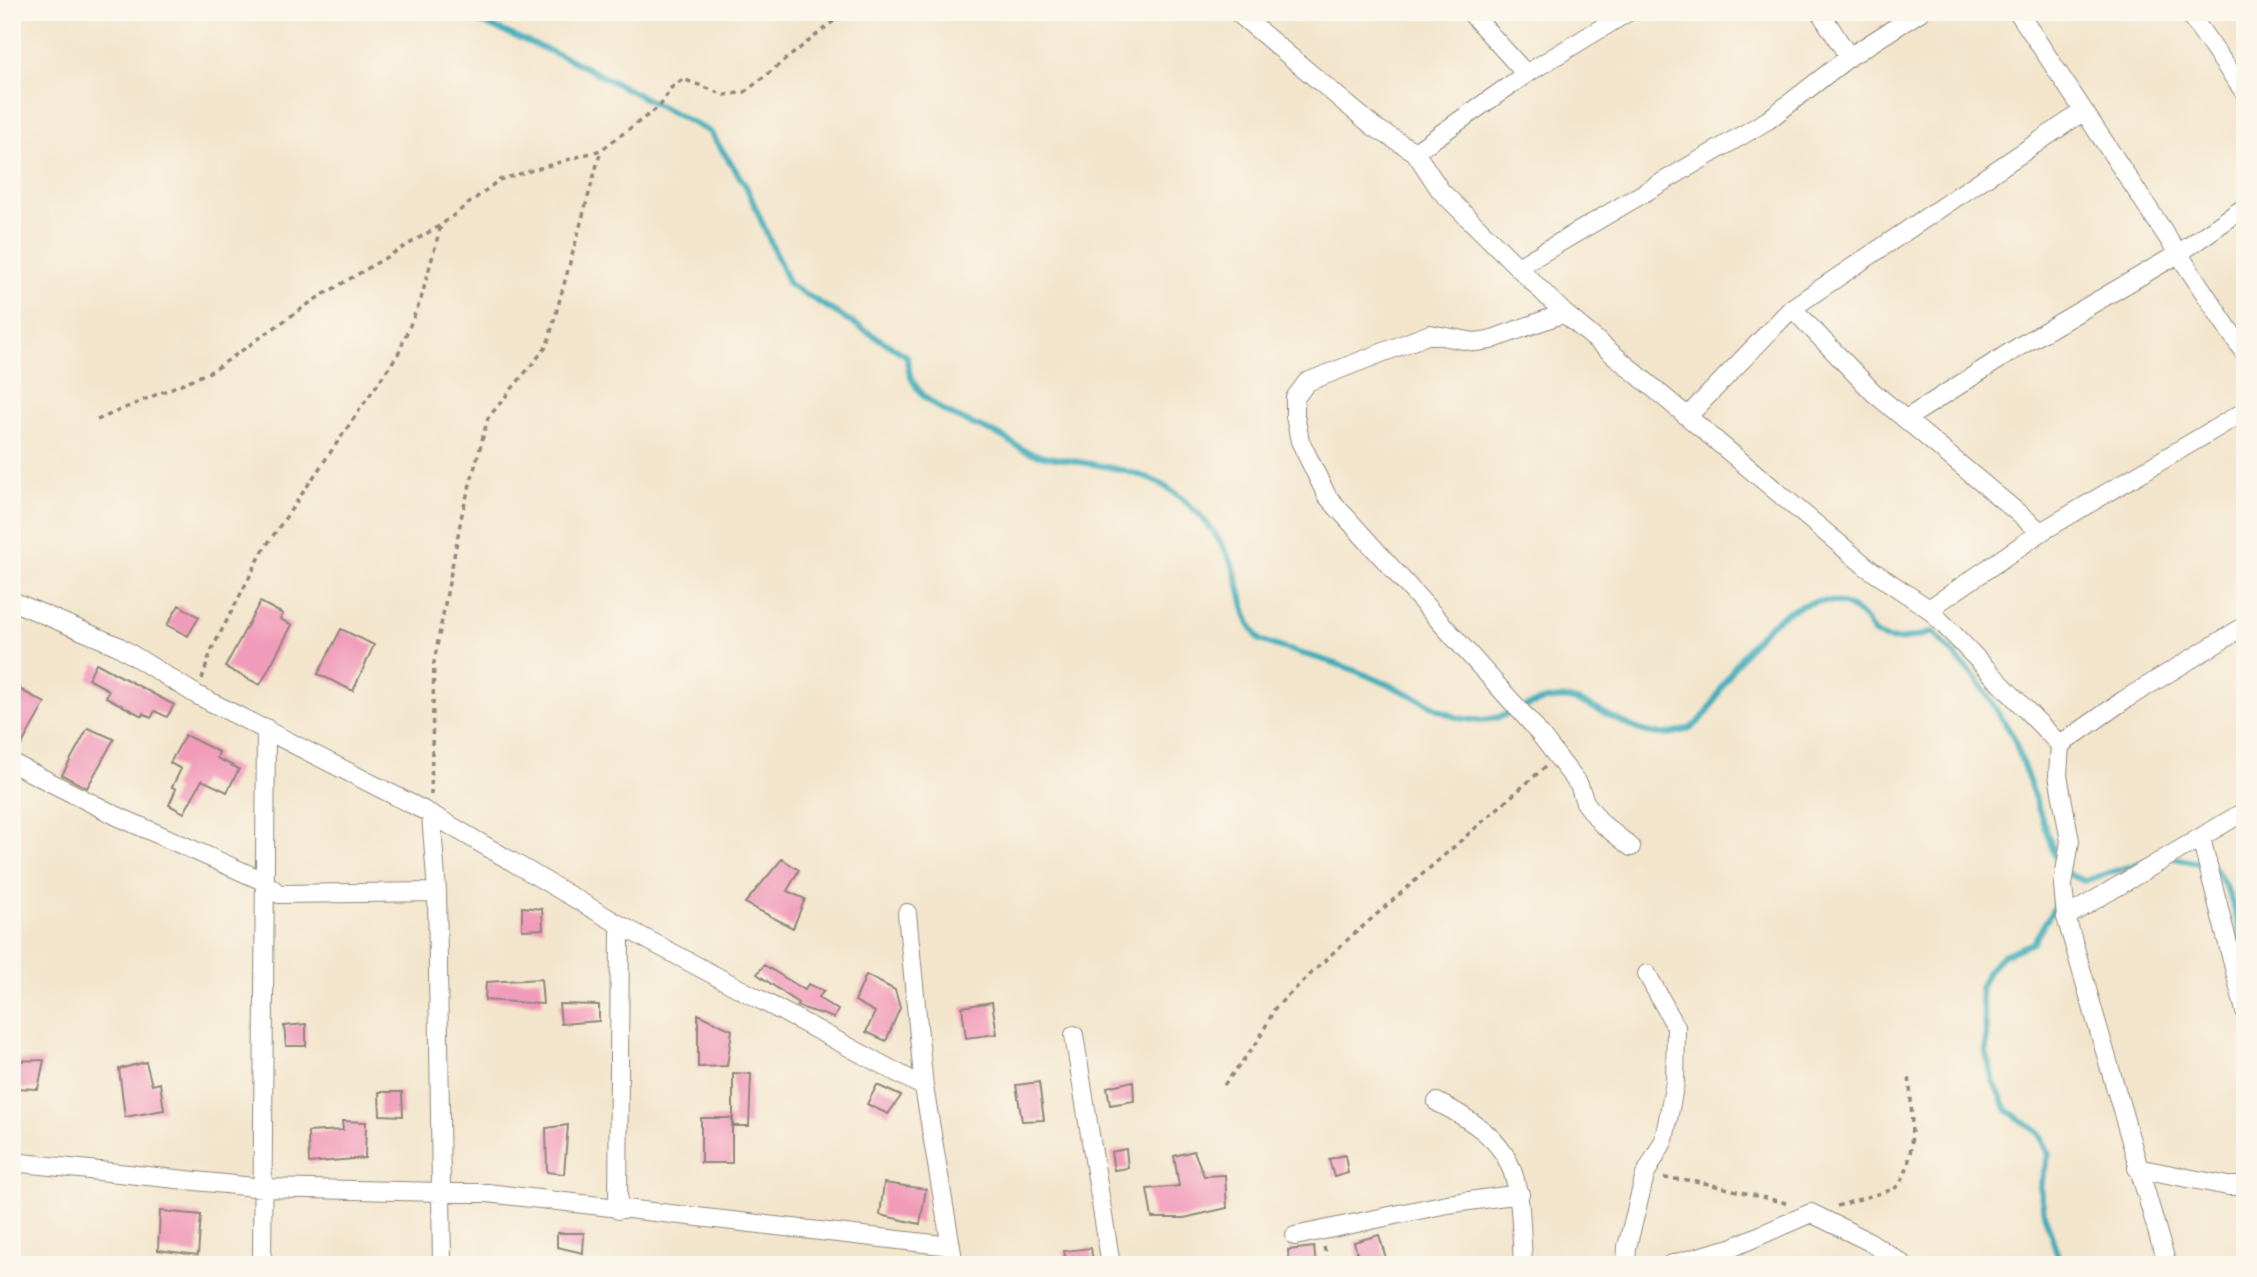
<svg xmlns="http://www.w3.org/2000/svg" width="2257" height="1277" font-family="'Libre Bodoni',serif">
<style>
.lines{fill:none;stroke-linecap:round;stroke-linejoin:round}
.stream{stroke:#3dacb9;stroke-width:6}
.building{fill:#f19bba}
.street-casing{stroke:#8f887c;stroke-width:20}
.path{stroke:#8f887c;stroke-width:3.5;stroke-dasharray:5 5;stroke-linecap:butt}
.street{stroke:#fff;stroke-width:18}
</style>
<rect width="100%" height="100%" fill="#fbf7ec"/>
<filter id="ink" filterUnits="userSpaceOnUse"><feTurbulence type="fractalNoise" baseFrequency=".0143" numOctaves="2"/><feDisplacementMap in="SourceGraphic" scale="14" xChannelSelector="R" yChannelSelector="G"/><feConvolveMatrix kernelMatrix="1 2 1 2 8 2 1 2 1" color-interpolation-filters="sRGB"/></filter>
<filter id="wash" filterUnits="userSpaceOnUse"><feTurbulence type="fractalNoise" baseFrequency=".00686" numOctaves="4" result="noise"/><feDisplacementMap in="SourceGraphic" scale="28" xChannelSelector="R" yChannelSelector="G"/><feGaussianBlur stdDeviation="1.57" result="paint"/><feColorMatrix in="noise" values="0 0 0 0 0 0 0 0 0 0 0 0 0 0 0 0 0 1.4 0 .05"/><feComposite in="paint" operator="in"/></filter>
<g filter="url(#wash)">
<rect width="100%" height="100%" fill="#f3e5cc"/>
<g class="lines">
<path class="stream" d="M457,12L569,59L710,132L746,186L789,284L907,356C907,404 961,419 997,434C1010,440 1021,451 1035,454C1075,463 1135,466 1169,489C1197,508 1219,534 1233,566C1243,591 1242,619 1260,640C1293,653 1328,659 1361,673C1381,681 1403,691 1423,701C1442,711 1454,720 1477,720C1509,721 1536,694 1568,699C1607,705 1640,749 1688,729C1705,722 1715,699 1723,685C1743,651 1775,609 1815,602C1833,599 1851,604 1863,617C1868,622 1871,631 1876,634C1892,645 1916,637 1933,632L1978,681L2013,736L2060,870L2084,881L2149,860
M2174,858L2204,864
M2216,870C2239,906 2241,935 2244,976
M2057,895L2055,906L2033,943L2003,955L1988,971L1980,988L1986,1028V1053L1993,1081L2007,1110L2038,1132L2049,1153L2040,1187L2044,1213L2061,1265"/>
</g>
<g id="blocks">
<path class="building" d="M260,602L283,614L280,619L292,625L260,685L225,667Z
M179,605L199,617L188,636L167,625Z
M341,629L374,645L353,691L318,674Z
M96,663L174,705L167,717L155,711L151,718L143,713L142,716L106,697L109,690L88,679Z
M12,685L45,703L17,753L12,752Z
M88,728L114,739L87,788L62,775Z
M185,735L219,752L217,758L239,769L227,792L202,780L184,813L169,805L176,789L172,787L181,769L170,763Z
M782,859L799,870L787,891L805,899L793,928L745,903Z
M522,907L542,909L543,929L522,930Z
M764,965L805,990L808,984L824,991L818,998L838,1010L834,1018L797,1006L798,1003L757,974Z
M866,975L895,990L900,1008L886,1041L866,1032L875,1012L855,1001Z
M541,979L543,1004L485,1000L486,982Z
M992,1002L997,1034L966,1038L962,1007Z
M559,1004L599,1005V1021L561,1024Z
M698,1014L732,1030L727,1066L698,1067Z
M306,1024V1046H286L284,1026Z
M44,1060L38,1089L12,1088V1061Z
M146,1062L152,1085L160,1083L164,1110L125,1117L119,1069Z
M733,1073L751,1074L749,1126H733Z
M1133,1081L1134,1101L1110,1105L1107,1087Z
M1039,1082L1044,1120L1022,1121L1016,1085Z
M877,1085L901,1096L888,1114L867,1104Z
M379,1092H402L403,1116L380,1115Z
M701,1118H732V1163H701Z
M342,1121L366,1122L365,1158L309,1163L308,1132L343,1130Z
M568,1125L564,1174L547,1172L546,1128Z
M1126,1149L1128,1168L1114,1170L1111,1152Z
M1194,1151L1204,1176L1225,1175L1227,1208L1184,1218H1152L1147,1189L1179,1186L1174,1156Z
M1345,1155L1348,1173L1334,1177L1329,1159Z
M884,1183L926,1189L920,1224L880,1215Z
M160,1211L201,1215L198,1255L158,1250Z
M557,1233H584L583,1253L557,1247Z
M1379,1235L1388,1265H1360L1354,1242Z
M1314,1247L1316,1265H1289L1288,1250Z
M1091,1248L1093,1262L1067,1265L1064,1251Z"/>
</g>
</g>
<g filter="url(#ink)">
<use href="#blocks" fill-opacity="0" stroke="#8f887c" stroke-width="2"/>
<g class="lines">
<g class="street-casing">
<path id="street" d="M1237,12L1374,127L1415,152L1440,190L1564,313L1868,568L1929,609L2060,745L2058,775L2070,841L2063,885L2066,917L2167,1265
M1470,12L1526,74L1628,12
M1820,12L1849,57
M2018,12L2245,354
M2188,12L2245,93
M1415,152L1526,74
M1518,267L1768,120L1849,57L1920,12
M1792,308L1874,393L2041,532
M1564,313L1490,340L1475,342L1430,334L1307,382L1295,398V416L1300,441L1327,496L1532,724L1579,785L1585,802L1601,823L1631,847
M1688,416L1792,308L2084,111
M1906,419L2020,346L2178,254L2245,207
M12,601L118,646L197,695L431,814L620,925L924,1087
M1929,609L2041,532L2245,411
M2060,745L2124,700L2245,626
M12,763L117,816L263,881L279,894L437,892
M431,814L437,892L442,1265
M2201,838L2245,1011
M907,913L924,1087L954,1265
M2066,917L2245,811
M1074,1035L1111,1265
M1437,1102C1523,1145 1519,1178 1523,1265
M12,1162L264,1188L487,1193L951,1246
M2137,1168L2228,1186H2245
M618,1210L620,925
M1295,1236L1447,1204L1520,1194
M262,1265L266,728
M1626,1265L1627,1247L1645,1175L1664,1140L1675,1082L1676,1027L1647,974
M1670,1265L1731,1248L1811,1213L1870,1242L1904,1265"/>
</g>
<path class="path" d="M97,420L214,370L314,300L441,225L499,180L601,150L660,106L671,88L683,79L725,95L745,92L845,12
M202,679L211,651L264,549L398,354L421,299L441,225
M431,795L434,662L462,514L488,418L547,346L601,150
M1224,1085L1258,1041L1275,1008L1337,949L1545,767
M1664,1178L1696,1181L1786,1203
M1837,1206L1894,1189C1919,1170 1911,1103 1909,1074
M1324,1247L1330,1265"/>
<use href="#street" class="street"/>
</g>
</g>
<rect width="2257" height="1277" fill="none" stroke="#fbf7ec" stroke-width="42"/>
</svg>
